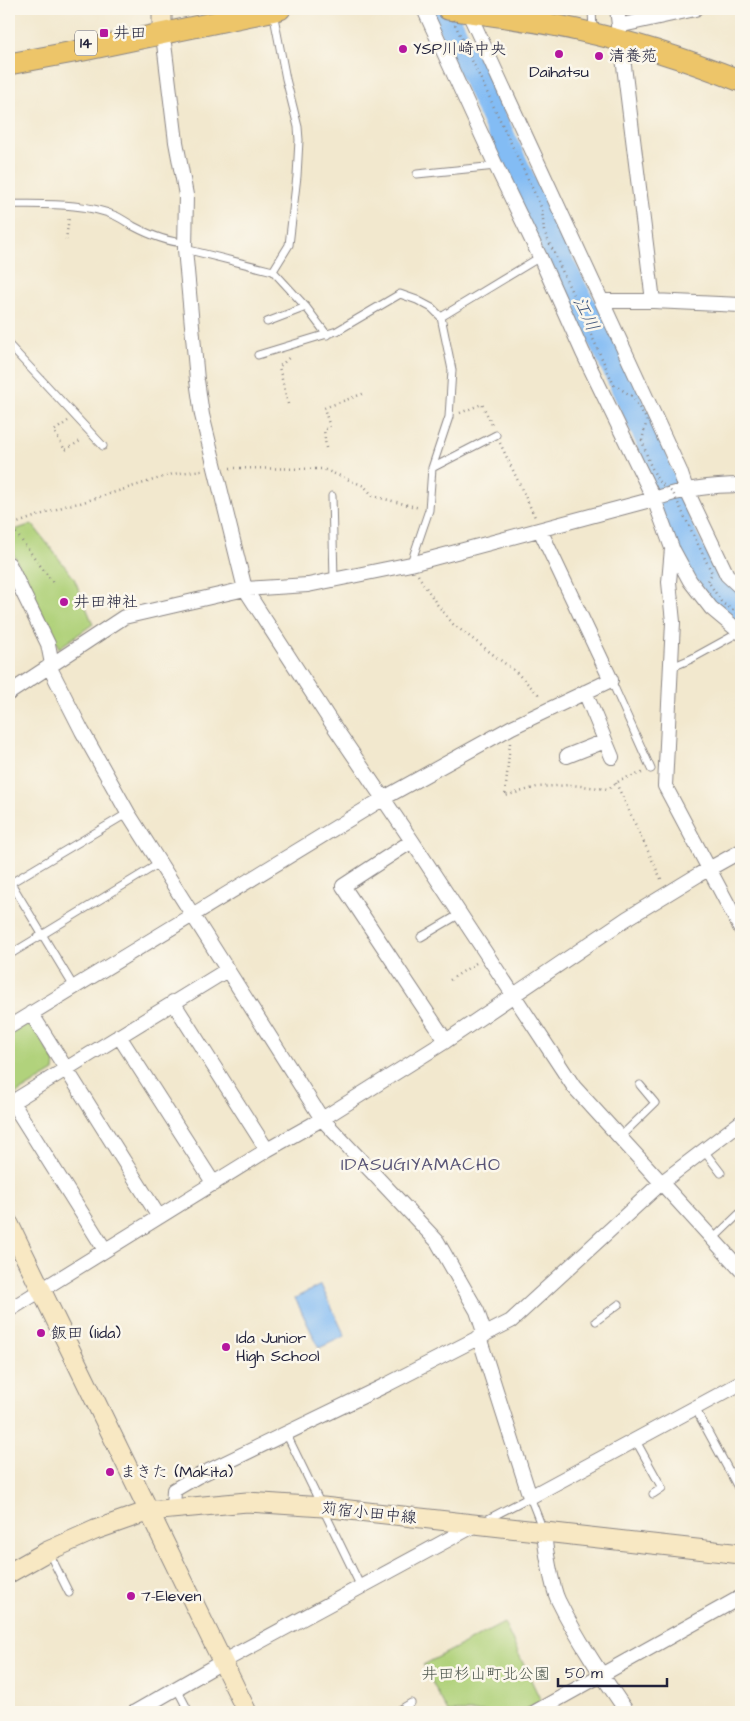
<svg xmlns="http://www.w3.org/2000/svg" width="750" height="1721" font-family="'Architects Daughter','Klee One',sans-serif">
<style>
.green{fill:#b1d27b;stroke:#6a7a5b}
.water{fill:#83bcf4;stroke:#526f98}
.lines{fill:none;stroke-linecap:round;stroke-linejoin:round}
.river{stroke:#83bcf4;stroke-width:26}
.lane-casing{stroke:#8a8584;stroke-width:9}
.street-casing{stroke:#8a8584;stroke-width:16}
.secondary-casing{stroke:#8a8584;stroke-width:21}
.primary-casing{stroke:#8a8584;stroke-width:23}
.path{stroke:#8a8584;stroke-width:2.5;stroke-dasharray:1 4;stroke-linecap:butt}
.lane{stroke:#fff;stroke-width:7}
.street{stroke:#fff;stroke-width:14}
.secondary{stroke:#f8e8c3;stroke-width:19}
.primary{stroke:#edc569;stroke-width:21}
.path-bridge{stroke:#8a8584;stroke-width:2.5;stroke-dasharray:1 4;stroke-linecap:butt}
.poi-dot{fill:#b5179e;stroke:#fbf7ec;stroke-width:2}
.labels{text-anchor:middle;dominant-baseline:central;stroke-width:5;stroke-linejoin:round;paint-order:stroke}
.shield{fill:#fbf7ec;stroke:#636270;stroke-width:1}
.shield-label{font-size:15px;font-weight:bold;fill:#22223b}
.poi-label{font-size:16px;fill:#22223b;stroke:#fbf7ec;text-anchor:start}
.street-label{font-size:16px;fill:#22223b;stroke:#fbf7ec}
.park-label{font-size:16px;fill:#4d574e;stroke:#fbf7ec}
.water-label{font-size:18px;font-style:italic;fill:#44587c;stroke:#fbf7ec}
.neighbourhood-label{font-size:18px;letter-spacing:1px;fill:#5a5678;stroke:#fbf7ec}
</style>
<rect width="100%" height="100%" fill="#fbf7ec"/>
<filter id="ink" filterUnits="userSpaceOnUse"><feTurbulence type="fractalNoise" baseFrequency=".02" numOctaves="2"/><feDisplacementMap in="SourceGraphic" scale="10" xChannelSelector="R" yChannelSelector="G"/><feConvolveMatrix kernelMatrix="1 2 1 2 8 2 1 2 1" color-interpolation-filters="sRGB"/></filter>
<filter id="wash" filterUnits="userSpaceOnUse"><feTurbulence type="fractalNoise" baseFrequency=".0096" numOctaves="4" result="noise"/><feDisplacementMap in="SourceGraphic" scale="20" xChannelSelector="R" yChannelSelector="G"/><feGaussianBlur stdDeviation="1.12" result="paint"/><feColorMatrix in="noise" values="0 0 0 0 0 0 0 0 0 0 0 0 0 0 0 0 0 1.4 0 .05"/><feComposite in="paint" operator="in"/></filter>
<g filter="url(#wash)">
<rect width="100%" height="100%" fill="#f2e8ce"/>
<path class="green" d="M32,524L74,578L93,624L59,648L9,545V532Z
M25,1025L33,1027L55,1062L54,1071L9,1098V1035Z
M504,1623L541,1701L521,1712H448L423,1665Z"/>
<path class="water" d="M321,1285L345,1336L319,1348L295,1298Z"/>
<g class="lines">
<path class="river" d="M443,9L564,269L609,356L647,437L676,519L694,555L721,592L732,603L741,610"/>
</g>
</g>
<g filter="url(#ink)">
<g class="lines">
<g class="lane-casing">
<path id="lane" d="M592,9L593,31
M273,12L286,79L298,127L299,140L297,176L289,245L273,271
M544,21L546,9
M417,174L496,166
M9,204C42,205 85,202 116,216C122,219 128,223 133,226C148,234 168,242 185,243
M185,249L273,271L306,307L327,335
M441,317L540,257
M267,322L306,307
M9,345L103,446
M258,355L337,331L400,294L417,300L432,308L441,317L452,370L449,417L432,468L429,510L411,563
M432,468L496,435
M332,496L334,580
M672,667L691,659L740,632
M611,680L651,769
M11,883L74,987
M9,884L128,813
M421,937L460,914
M9,955L160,863
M620,1137L655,1103L640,1085
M704,1151L721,1173
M713,1239L741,1212
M596,1321L619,1304
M695,1408L741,1493
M286,1433L361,1587
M636,1441L662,1488L653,1494
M484,1521L530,1497L543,1530
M48,1551L69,1593
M177,1689L189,1712
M396,1712L411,1703"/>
</g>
<g class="street-casing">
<path id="street" d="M424,9L496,166L540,257L583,353L654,499L672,548L690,581L711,608L741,633
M467,9L680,471L686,489L727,575L741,588
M617,9L653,301
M618,26L695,9
M162,27L176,142L186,195L185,249L197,380L202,415L245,589L329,719L412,841L574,1087L741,1270
M602,301H653L741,305
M672,548L669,582L673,622L665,786L741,929
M9,564L48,644L52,664
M49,666L82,731L128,813L322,1119L437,1241L477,1311L485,1335
M585,692L612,757
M9,693L124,617L245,589L308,585L411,564L654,499C684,489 709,485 741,485
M567,756L605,741
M412,841L343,886L446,1041
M173,1002L267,1150
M31,1013L159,1217
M9,1027L384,798L512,727L611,680L540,530
M119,1036L214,1184
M12,1102L105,1250
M9,1104L227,970
M9,1310L267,1150L322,1119L446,1041L626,919L698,875L741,851
M479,1337L530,1497L741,1383
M173,1509L174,1490L196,1477L388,1384L511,1321L661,1183L741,1122
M544,1532C545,1547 552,1587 558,1600C577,1639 603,1677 627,1712
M135,1712L222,1662L475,1525
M535,1712L741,1597"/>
</g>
<g class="secondary-casing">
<path id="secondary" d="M162,9V26
M9,1224L247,1712
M9,1573L48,1551L95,1530L149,1511L247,1502L323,1507L741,1554"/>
</g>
<g class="primary-casing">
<path id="primary" d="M448,9C491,15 535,20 577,30C633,42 688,60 741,81
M9,64L84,50L280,9"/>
</g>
<path class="path" d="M66,240L69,217
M288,404L279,367L291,356
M460,413L482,404L493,427
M68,421L54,431L65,450L82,440
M500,443L535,517
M326,448L324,430L330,427L324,408L365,393
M230,468L323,469L364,486L373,496L420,508
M10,525L54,584
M9,526L68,505L80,503L173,474L202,470
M418,575L436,603L453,624L516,672L538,694V698
M510,743L505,796L537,787L572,785L608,789L622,779L642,773
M616,783L662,881
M450,980L476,963"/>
<use href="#lane" class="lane"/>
<use href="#street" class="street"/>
<use href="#secondary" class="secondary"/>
<use href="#primary" class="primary"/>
<path class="path-bridge" d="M453,20L542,209L544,231L614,385L632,396L647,420L642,440L649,462L658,481L673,493L712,573L708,581L722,603L741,615"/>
</g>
</g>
<g class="poi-dot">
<rect x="99" y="28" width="10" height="10" rx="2.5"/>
<circle cx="403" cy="49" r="5"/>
<circle cx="559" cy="54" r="5"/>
<circle cx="599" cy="56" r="5"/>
<circle cx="64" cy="602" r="5"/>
<circle cx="41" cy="1333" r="5"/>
<circle cx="226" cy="1347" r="5"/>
<circle cx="110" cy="1472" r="5"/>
<circle cx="131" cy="1596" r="5"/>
</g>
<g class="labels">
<rect class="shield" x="75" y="30.5" width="22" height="25" rx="4"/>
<g class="shield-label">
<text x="86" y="43">14</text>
</g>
<g class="poi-label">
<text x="114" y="33">井田</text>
<text x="413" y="49">YSP川崎中央</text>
<text x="609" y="56">清養苑</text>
<text x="559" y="72" text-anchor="middle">Daihatsu</text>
<text x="74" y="602">井田神社</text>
<text x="51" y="1333">飯田 (Iida)</text>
<text x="236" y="1338">Ida Junior<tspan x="236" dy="18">High School</tspan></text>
<text x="120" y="1472">まきた (Makita)</text>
<text x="141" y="1596">7-Eleven</text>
</g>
<g class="street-label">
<text transform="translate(369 1513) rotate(6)">苅宿小田中線</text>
</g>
<g class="park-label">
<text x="486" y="1674">井田杉山町北公園</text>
</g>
<g class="water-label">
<text transform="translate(586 314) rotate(64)">江川</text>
</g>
<g class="neighbourhood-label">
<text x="421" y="1164">IDASUGIYAMACHO</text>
</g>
</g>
<rect width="750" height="1721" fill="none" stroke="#fbf7ec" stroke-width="30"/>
<path d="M558 1678v8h109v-8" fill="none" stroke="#22223b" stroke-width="2.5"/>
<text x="565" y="1678" font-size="15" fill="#22223b" stroke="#fbf7ec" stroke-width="4" paint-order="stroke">50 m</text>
</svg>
